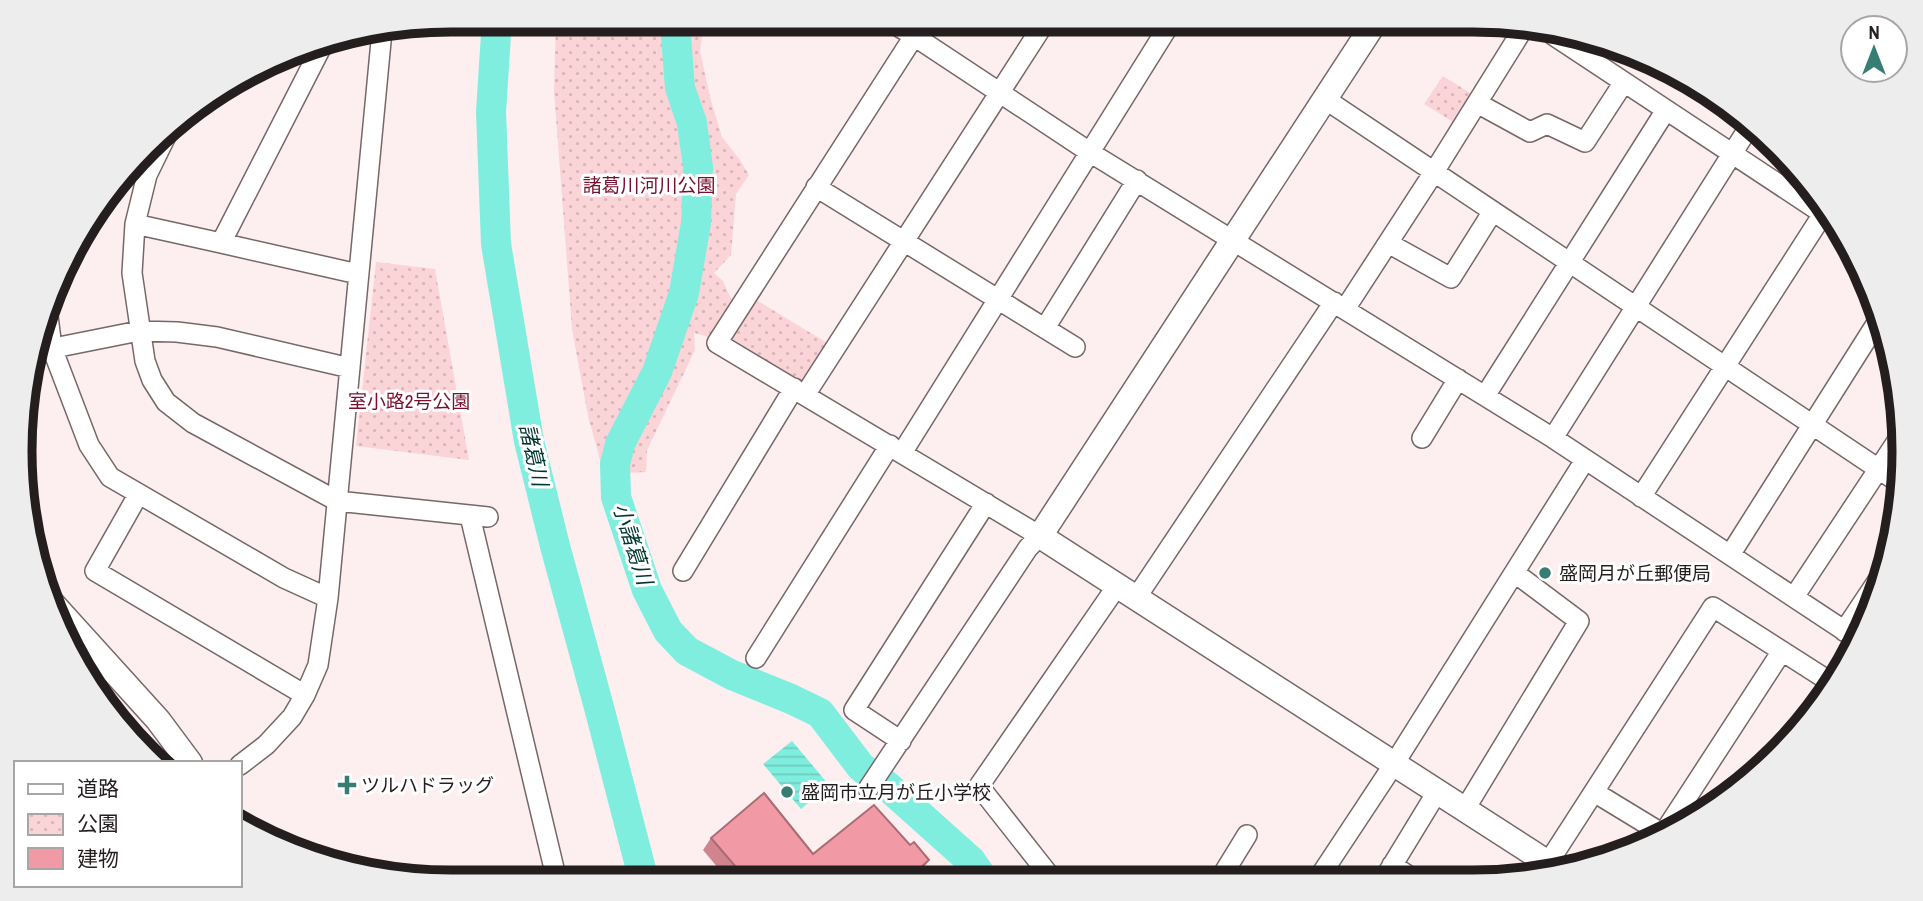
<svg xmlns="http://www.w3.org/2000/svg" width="1923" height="901" font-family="'Archivo Narrow','Noto Sans JP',sans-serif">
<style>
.park{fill:url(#park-dots)}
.water{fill:url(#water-rules)}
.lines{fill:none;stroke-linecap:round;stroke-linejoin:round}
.river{stroke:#7feede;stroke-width:30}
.minor-casing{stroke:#766768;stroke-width:22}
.tertiary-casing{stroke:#766768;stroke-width:27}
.minor{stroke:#fff;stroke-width:19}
.tertiary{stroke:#fff;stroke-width:24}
.wall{fill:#cf848e}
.building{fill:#f19aa5;stroke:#a96c74;stroke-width:2}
.poi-dot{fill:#377d74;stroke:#fff;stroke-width:2.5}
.labels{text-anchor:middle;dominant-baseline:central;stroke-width:6;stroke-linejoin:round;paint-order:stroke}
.park-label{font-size:19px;fill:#76102d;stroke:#fff}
.poi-label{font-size:19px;fill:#251e1f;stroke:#fff;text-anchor:start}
.water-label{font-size:21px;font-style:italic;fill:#003630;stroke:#fff}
.rim{fill:none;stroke:#251e1f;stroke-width:9}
</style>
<defs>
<pattern id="park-dots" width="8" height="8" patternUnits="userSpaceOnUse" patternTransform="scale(1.75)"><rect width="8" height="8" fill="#fbd4d8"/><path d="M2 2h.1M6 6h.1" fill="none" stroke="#d7b6b9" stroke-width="1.8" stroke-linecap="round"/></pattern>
<pattern id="water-rules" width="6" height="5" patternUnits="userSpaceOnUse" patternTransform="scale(1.75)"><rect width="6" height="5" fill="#7feede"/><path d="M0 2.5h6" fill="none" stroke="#6eccbe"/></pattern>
</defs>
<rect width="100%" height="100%" fill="#fdeeef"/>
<path class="park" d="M556,19H704L700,51L710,97L722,137L740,160L749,175L736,194L731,255L714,273L723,281L732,301L709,337L694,333L695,350L647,450L646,472L604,474L588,416L572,329L554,91Z
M1443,76L1475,96L1458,125L1424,104Z
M376,262L435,269L469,460L356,446Z
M753,298L829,344L803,384L727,338Z"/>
<path class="water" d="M792,741L829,785L801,809L763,764Z"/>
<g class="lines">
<path class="river" d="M497,19L491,112L496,244L529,441L555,546L600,711L644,881
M671,19L675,23L680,88L692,123L698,167L696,223L684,293L657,372L620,444L615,464L616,497L647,590L668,631L687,651L732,675L791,699L820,713L861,767L886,785L971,861L984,880"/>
<g class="minor-casing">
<path id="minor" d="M886,19L914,36L1091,153L1553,438L1857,639
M1553,35L1822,213
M325,40L221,243L358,274
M1325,99L1898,482
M1477,103L1530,132L1547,124L1585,142L1624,82
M170,128L147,175L135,224L132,273L145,361L152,380L166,402L193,423L337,501L488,517
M816,187L1075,347
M135,224L221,243
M1388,243L1451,278L1493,211
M1345,309L1434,172L1523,29
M48,316L52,348L89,445L110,477L284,578L328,598
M1045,328L1137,180
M34,352L139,331L177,332L217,337L350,368
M805,395L1047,19
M1485,396L1666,110
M1422,438L1458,379
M1553,438L1749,127
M902,453L1173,19
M138,495L95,571L305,695
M1641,497L1823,214
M470,516L557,881
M1730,555L1878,321
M683,571L794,388
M1794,597L1901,435
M1136,598L1334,302
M1844,631L1878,580
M756,658L890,445
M901,741L854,710L986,503
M240,765L266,745L292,717L305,695L318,665L328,598L382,31
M868,789L1028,548L1040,536L717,343L925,19
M1594,792L1663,834
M1465,809L1579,621L1515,573
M1663,834L1782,651
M1548,863L1713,607L1832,683
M1392,865L1412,878
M1220,879L1247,835
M1318,879L1394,764L1585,460
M1384,879L1437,792
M1053,880L979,786L1117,586"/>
</g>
<g class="tertiary-casing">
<path id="tertiary" d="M1377,19L1040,536L1559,870
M52,603L158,720L190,763"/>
</g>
<use href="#minor" class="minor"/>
<use href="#tertiary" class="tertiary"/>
</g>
<path class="wall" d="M711,838L813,854L910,845L929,860L923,869L933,880L729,881L703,850Z"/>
<path class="building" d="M764,793L813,854L874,805L910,845L914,842L929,860L921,867L933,880L748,881L711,838Z"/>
<g class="poi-dot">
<circle cx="1545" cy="573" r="7"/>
<path d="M343.5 774.5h7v7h7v7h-7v7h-7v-7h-7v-7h7z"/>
<circle cx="787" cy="792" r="7"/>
</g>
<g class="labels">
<g class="park-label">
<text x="649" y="185">諸葛川河川公園</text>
<text x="409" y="401">室小路2号公園</text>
</g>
<g class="poi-label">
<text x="1559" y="573">盛岡月が丘郵便局</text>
<text x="361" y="785">ツルハドラッグ</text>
<text x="801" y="792">盛岡市立月が丘小学校</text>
</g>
<g class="water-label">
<text transform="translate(534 455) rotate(77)">諸葛川</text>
<text transform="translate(633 544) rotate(72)">小諸葛川</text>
</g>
</g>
<path d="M0 0H1923V901H0ZM451 32H1473A419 419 0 0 1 1892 451V451A419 419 0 0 1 1473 870H451A419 419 0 0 1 32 451V451A419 419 0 0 1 451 32Z" fill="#eeeded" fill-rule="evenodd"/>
<path class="rim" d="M451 32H1473A419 419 0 0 1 1892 451V451A419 419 0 0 1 1473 870H451A419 419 0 0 1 32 451V451A419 419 0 0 1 451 32Z"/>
<rect x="14" y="761" width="228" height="126" fill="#ffffff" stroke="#a8a5a5" stroke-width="2"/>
<rect x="28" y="784" width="35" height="10" fill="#ffffff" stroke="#a8a5a5" stroke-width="2"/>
<text x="77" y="796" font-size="21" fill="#251e1f">道路</text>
<rect x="28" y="814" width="35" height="21" fill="url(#park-dots)" stroke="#a8a5a5" stroke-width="2"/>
<text x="77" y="831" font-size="21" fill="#251e1f">公園</text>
<rect x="28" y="848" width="35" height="21" fill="#f19aa5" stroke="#a8a5a5" stroke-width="2"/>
<text x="77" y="866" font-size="21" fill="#251e1f">建物</text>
<g transform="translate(1874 49)"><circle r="33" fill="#ffffff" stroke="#a8a5a5" stroke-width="2"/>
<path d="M0-5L12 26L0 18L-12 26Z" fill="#377d74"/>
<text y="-10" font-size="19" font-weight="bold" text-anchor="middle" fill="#251e1f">N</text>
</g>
</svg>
